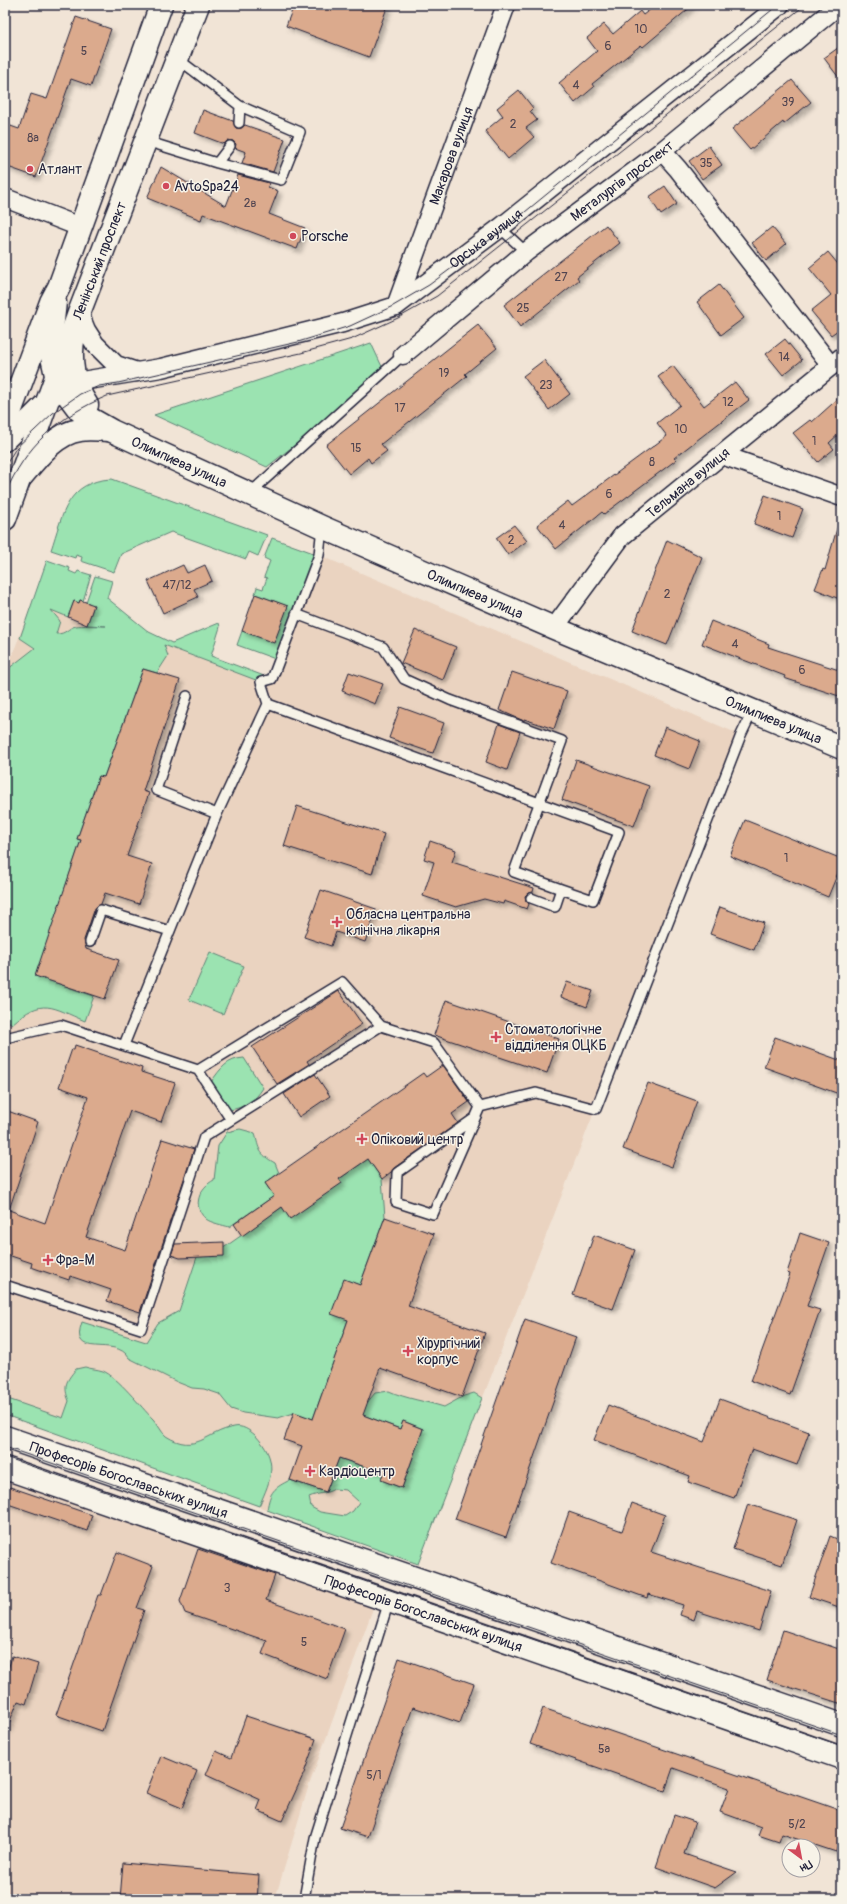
<svg xmlns="http://www.w3.org/2000/svg" width="847" height="1904" font-family="Pangolin,sans-serif">
<style>
.built{fill:#ead3c0}
.green{fill:#9be3b1;stroke:#5e8276;fill-rule:evenodd}
.building{fill:#dbaa8d;stroke:#22223b;filter:url(#shadow)}
.lines{fill:none;stroke-linecap:round;stroke-linejoin:round}
.service-casing{stroke:#22223b;stroke-width:12}
.minor-casing{stroke:#22223b;stroke-width:21}
.tertiary-casing{stroke:#22223b;stroke-width:25}
.secondary-casing{stroke:#22223b;stroke-width:25}
.primary-casing{stroke:#22223b;stroke-width:25}
.service{stroke:#f7f3e8;stroke-width:9}
.minor{stroke:#f7f3e8;stroke-width:18}
.tertiary{stroke:#f7f3e8;stroke-width:22}
.secondary{stroke:#f7f3e8;stroke-width:22}
.primary{stroke:#f7f3e8;stroke-width:22}
.tram{stroke:#22223b;stroke-width:1}
.poi-dot{fill:#d1495b;stroke:#f7f3e8;stroke-width:1.5}
.labels{text-anchor:middle;dominant-baseline:central;stroke-width:3;stroke-linejoin:round;paint-order:stroke}
.number-label{font-size:12px;fill:#504450}
.street-label{font-size:14px;fill:#22223b;stroke:#f7f3e8}
.poi-label{font-size:14px;fill:#22223b;stroke:#f7f3e8;text-anchor:start}
</style>
<defs>
<filter id="shadow"><feDropShadow dx="3.5" dy="3.5" stdDeviation="2" flood-color="#0004"/></filter>
</defs>
<rect width="100%" height="100%" fill="#f1e4d6"/>
<filter id="ink" filterUnits="userSpaceOnUse"><feTurbulence type="fractalNoise" baseFrequency=".025" numOctaves="2"/><feDisplacementMap in="SourceGraphic" scale="8" xChannelSelector="R" yChannelSelector="G"/><feConvolveMatrix kernelMatrix="1 2 1 2 8 2 1 2 1" color-interpolation-filters="sRGB"/></filter>
<g filter="url(#ink)">
<path class="built" d="M319,555L741,735L418,1564L5,1415V674L33,601L87,625H111L272,679Z
M5,1477L375,1603L308,1788L275,1899H5Z"/>
<path class="green" d="M371,343L385,373L267,467L154,415Z
M112,479L267,535L258,556L249,552L246,559L171,532L121,554L114,572L81,561L82,557L76,555L75,558L51,550C63,514 67,481 112,479Z
M272,538L319,555L278,660L237,645L242,631L287,606L255,594L257,587L263,589L267,578L264,577L270,561L264,558Z
M47,560L70,568L69,571L76,574L78,571L91,575L83,601L80,600L79,603L74,601L68,617L51,610L60,621L56,634C67,634 67,628 76,626C80,625 100,626 106,626L87,625L93,608L88,606L89,603L86,602L95,576L112,581L107,598L149,632L172,643L219,623L220,627L211,656L272,679L261,682L164,645L168,656L157,673L143,669L104,777L99,776L77,839L81,840L36,976L94,996L85,1021C51,1007 43,997 12,1024L5,1019V678L8,669L35,648L20,638Z
M210,952L244,966L223,1014L189,1000Z
M244,1058L263,1088C255,1101 244,1108 229,1110L211,1082C221,1068 227,1059 244,1058Z
M240,1129L255,1133C259,1150 259,1154 275,1163L279,1173L265,1183L274,1196L229,1227C223,1225 211,1223 206,1219C191,1206 200,1187 214,1180L218,1146L227,1132Z
M368,1159L382,1179L385,1217L360,1285L344,1280L348,1320L313,1419L294,1413L278,1418L243,1413L231,1409L219,1394L204,1389L192,1388L177,1382L129,1358C116,1334 68,1362 82,1322L146,1342L158,1323L179,1311L197,1257L212,1256L282,1207L290,1218L341,1183L339,1179Z
M85,1367C91,1369 97,1369 103,1371C118,1377 141,1407 153,1419C158,1424 161,1432 166,1436C196,1455 206,1432 234,1427C242,1425 249,1430 255,1435C279,1460 272,1478 259,1506L5,1415V1398L63,1418L69,1401C63,1386 66,1381 76,1369Z
M389,1391C407,1399 425,1401 444,1407L464,1396L474,1393L482,1398L418,1564L267,1510C270,1491 274,1488 290,1480L326,1492L339,1458L383,1473L381,1480L402,1488L423,1429L403,1421L400,1429L368,1417L348,1426L375,1393ZM334,1489L346,1490L359,1502L353,1511L345,1516L320,1512L311,1507L309,1497C318,1493 326,1494 334,1489Z"/>
<path class="building" d="M294,5H388L369,57L286,26Z
M656,5H693L643,47L641,45L592,84L594,87L575,103L559,83L597,51L587,38L604,24L613,34L640,11L643,15Z
M76,17L111,29L91,86L71,79L36,177L5,166V124L19,129L31,94L47,99Z
M842,45V82L824,58Z
M792,80L811,102L784,124L783,122L750,150L732,129Z
M519,90L533,108L530,111L537,120L526,128L534,137L508,159L485,131L503,116L497,108Z
M203,110L233,121L236,128H241L245,125L285,139L273,172L242,163L246,152L235,148L236,144L233,141L228,140L224,144L195,133Z
M709,146L722,165L702,179L689,161Z
M161,167L226,206L238,175L269,183L268,187L278,191L269,214L305,228L297,249L203,214L201,220L147,198Z
M665,186L677,204L661,215L649,197Z
M606,225L620,243L577,277L579,280L520,327L504,305Z
M772,227L786,244L766,261L752,243Z
M828,252L842,269V327L831,335L811,311L831,295L809,268Z
M719,285L744,318L721,335L697,302Z
M478,325L497,348L465,374L467,376L381,444L387,451L371,463L368,458L349,474L326,445Z
M785,339L802,360L783,375L766,354Z
M544,360L570,394L549,410L523,376Z
M673,366L704,406L735,382L749,400L674,458L676,460L604,514L602,512L556,549L537,525L568,501L572,506L667,436L657,423L680,405L658,377Z
M842,395V431L829,443L834,449L818,462L793,433L810,420L812,422Z
M765,495L803,509L792,538L754,524Z
M514,525L527,541L508,555L496,538Z
M838,525L842,526V600L815,589L823,569L825,570Z
M667,540L702,557L667,645L632,631Z
M183,565L187,573L205,565L212,581L194,589L198,597L163,613L148,581Z
M255,594L288,606L274,643L242,631Z
M80,600L94,605L87,625L68,617L74,601L79,603Z
M711,621L769,644L768,647L842,671V697L784,678L785,676L702,644Z
M415,630L456,647L443,680L401,663Z
M143,669L180,680L143,791L149,793L127,856L152,864L139,904L105,893L101,904L95,908L84,940L86,949L119,960L105,999L35,976L81,840L77,839L99,776L104,777Z
M349,672L383,684L375,704L342,691Z
M512,672L567,691L554,729L524,719V721L499,710Z
M400,707L444,723L433,753L389,738Z
M499,724L520,732L507,770L486,762Z
M665,727L700,741L689,769L654,755Z
M576,760L649,786L634,826L562,800Z
M297,806L384,834L372,874L284,846Z
M745,820L842,859V863L828,897L730,856Z
M430,841L456,850L452,862L534,888L533,892L528,893L525,896L526,901L529,904L527,909L504,901L503,904L484,899L456,907L423,896L434,862L424,859Z
M321,890L376,909L365,942L336,932L331,946L304,937Z
M720,907L764,923L754,950L710,934Z
M567,982L593,991L587,1007L561,997Z
M339,991L362,1024L307,1061L309,1064L277,1084L252,1047Z
M446,1000L559,1039L547,1073L434,1035Z
M775,1037L842,1061V1095L764,1067Z
M75,1045L142,1068L141,1072L175,1083L161,1122L130,1111L86,1237L125,1250L162,1139L194,1149L140,1312L107,1301L111,1290L70,1276L69,1280L31,1267L32,1263L5,1254V1110L38,1122L9,1210L45,1223L88,1097L59,1087L72,1049H74Z
M443,1065L469,1102L452,1114L458,1123L394,1168L391,1172L382,1179L368,1159L339,1179L342,1183L290,1219L282,1207L242,1236L234,1224L274,1196L265,1183L423,1073L426,1077Z
M315,1074L330,1096L299,1117L284,1094Z
M648,1083L697,1101L672,1167L623,1149Z
M385,1217L434,1234L408,1306L485,1333L462,1397L380,1368L363,1415L400,1429L403,1421L423,1429L402,1488L381,1480L383,1473L339,1458L326,1492L290,1480L302,1446L284,1440L294,1412L313,1419L348,1320L331,1314L344,1279L360,1285Z
M800,1233L829,1243L807,1306L820,1310L790,1395L751,1381L790,1274L787,1273Z
M594,1235L635,1250L613,1309L573,1295Z
M224,1242V1256L180,1258L171,1255L175,1244Z
M525,1319L576,1337L506,1537L455,1519Z
M720,1399L809,1432L797,1465L752,1449L734,1498L688,1482L690,1476L594,1440L608,1405L704,1442Z
M10,1487L92,1515L87,1531L5,1503Z
M632,1503L665,1515L651,1552L771,1591L759,1631L697,1611L694,1620L680,1615L683,1605L648,1594L647,1598L551,1563L569,1512L622,1531Z
M748,1504L797,1520L782,1565L733,1549Z
M830,1536L842,1541V1608L809,1597Z
M198,1549L275,1575L266,1600L345,1629L327,1679L262,1654L267,1641L185,1613L180,1601Z
M117,1552L153,1566L137,1608L144,1610L102,1731L56,1715L98,1595H101Z
M783,1630L842,1650V1704L767,1680Z
M12,1656L38,1664L26,1704L18,1701L6,1731L5,1680Z
M399,1658L474,1684L460,1723L413,1707L368,1837L340,1828Z
M543,1708L842,1811V1835L836,1852L782,1834L779,1842L758,1835L761,1827L720,1812L729,1788L673,1768L665,1791L530,1744Z
M246,1716L316,1739L304,1773L282,1821L257,1810L261,1800L206,1775L216,1751L231,1758Z
M161,1756L197,1771L182,1808L146,1793Z
M674,1815L695,1822L684,1854L737,1872L715,1888L656,1867Z
M123,1863L259,1875L257,1899H120Z"/>
<g class="lines">
<g class="service-casing">
<path id="service" d="M239,123L240,106
M146,141L217,163L281,180L300,132L240,106L178,59
M217,163L230,146
M500,228L526,252
M250,493L403,355
M296,614L383,647L404,679L450,700L562,741L514,872L561,889
M187,696L156,790L217,814
M268,704L619,832L593,900L561,889L555,907L531,898
M90,942L101,910L170,931
M5,1038L61,1025L198,1070L342,982L381,1026L434,1043L480,1107L536,1093L596,1109L741,735L752,712
M124,1045L217,814L268,704L261,682L272,679L319,555L322,527
M475,1118L397,1173L396,1202L433,1214L480,1107
M231,1120L381,1026
M5,1285L141,1329L204,1137L231,1120L198,1070
M304,1899L315,1838L389,1601"/>
</g>
<g class="minor-casing">
<g id="minor">
<path d="M662,151L678,169L831,366"/>
<path d="M5,198L80,227"/>
<path id="s1" d="M396,306L506,5"/>
<path d="M79,313L86,330L95,344L116,365L137,372"/>
<path id="s2" d="M403,355L526,252L662,151L839,5"/>
<path id="s3" d="M5,442L47,400L76,382L161,368L343,323L396,306L500,228L780,5"/>
<path d="M722,455L842,497"/>
<path id="s4" d="M554,628L622,536L842,357"/>
</g>
</g>
<g class="tertiary-casing">
<g id="tertiary">
<path id="s5" d="M5,1437L842,1725"/>
<path id="s6" d="M5,1468L842,1758"/>
</g>
</g>
<g class="secondary-casing">
<g id="secondary">
<path id="s7" d="M55,302L50,348L56,375L64,390L79,410L89,418L112,431L322,527L554,628L842,748"/>
<path d="M74,335C69,360 73,384 87,405"/>
<path d="M22,476C37,458 56,433 80,430C89,428 99,430 108,430"/>
</g>
</g>
<g class="primary-casing">
<g id="primary">
<path d="M5,426L51,302L59,287L161,5"/>
<path id="s8" d="M5,519L79,313L198,5"/>
</g>
</g>
<use href="#service" class="service"/>
<use href="#minor" class="minor"/>
<use href="#tertiary" class="tertiary"/>
<use href="#secondary" class="secondary"/>
<use href="#primary" class="primary"/>
<path class="tram" d="M5,466L16,448L53,413L80,394L99,386L118,383L298,342L350,326L393,306L429,285L503,230L778,5
M5,494C26,445 58,417 107,396L301,353L352,339L398,318L437,296L805,5
M5,1447L842,1735
M5,1457L842,1746"/>
</g>
</g>
<g class="poi-dot">
<circle cx="30" cy="169" r="4"/>
<circle cx="166" cy="186" r="4"/>
<circle cx="293" cy="236" r="4"/>
<path d="M335 916h4v4h4v4h-4v4h-4v-4h-4v-4h4z"/>
<path d="M494 1031h4v4h4v4h-4v4h-4v-4h-4v-4h4z"/>
<path d="M360 1133h4v4h4v4h-4v4h-4v-4h-4v-4h4z"/>
<path d="M46 1254h4v4h4v4h-4v4h-4v-4h-4v-4h4z"/>
<path d="M406 1345h4v4h4v4h-4v4h-4v-4h-4v-4h4z"/>
<path d="M308 1465h4v4h4v4h-4v4h-4v-4h-4v-4h4z"/>
</g>
<g class="labels">
<g class="number-label">
<text x="641" y="29">10</text>
<text x="608" y="46">6</text>
<text x="84" y="51">5</text>
<text x="576" y="85">4</text>
<text x="788" y="102">39</text>
<text x="513" y="124">2</text>
<text x="33" y="138">8а</text>
<text x="706" y="163">35</text>
<text x="250" y="203">2в</text>
<text x="561" y="277">27</text>
<text x="523" y="308">25</text>
<text x="784" y="357">14</text>
<text x="444" y="373">19</text>
<text x="546" y="385">23</text>
<text x="728" y="402">12</text>
<text x="400" y="408">17</text>
<text x="681" y="429">10</text>
<text x="814" y="441">1</text>
<text x="356" y="448">15</text>
<text x="652" y="462">8</text>
<text x="609" y="494">6</text>
<text x="779" y="516">1</text>
<text x="562" y="525">4</text>
<text x="511" y="540">2</text>
<text x="177" y="585">47/12</text>
<text x="667" y="594">2</text>
<text x="735" y="644">4</text>
<text x="802" y="670">6</text>
<text x="786" y="858">1</text>
<text x="227" y="1588">3</text>
<text x="304" y="1642">5</text>
<text x="604" y="1749">5а</text>
<text x="374" y="1775">5/1</text>
<text x="797" y="1824">5/2</text>
</g>
<g class="street-label">
<text stroke="none"><textPath href="#s1" startOffset="160">Макарова вулиця</textPath></text>
<text stroke="none"><textPath href="#s2" startOffset="280">Металургів проспект</textPath></text>
<text stroke="none"><textPath href="#s3" startOffset="535">Орська вулиця</textPath></text>
<text stroke="none"><textPath href="#s8" startOffset="275">Ленінський проспект</textPath></text>
<text stroke="none"><textPath href="#s7" startOffset="229">Олимпиева улица</textPath></text>
<text stroke="none"><textPath href="#s4" startOffset="199">Тельмана вулиця</textPath></text>
<text stroke="none"><textPath href="#s7" startOffset="553">Олимпиева улица</textPath></text>
<text stroke="none"><textPath href="#s7" startOffset="877">Олимпиева улица</textPath></text>
<text stroke="none"><textPath href="#s5" startOffset="131">Професорів Богославських вулиця</textPath></text>
<text stroke="none"><textPath href="#s6" startOffset="443">Професорів Богославських вулиця</textPath></text>
</g>
<g class="poi-label">
<text x="38" y="169">Атлант</text>
<text x="174" y="186">AvtoSpa24</text>
<text x="301" y="236">Porsche</text>
<text x="346" y="914">Обласна центральна<tspan x="346" dy="16">клінічна лікарня</tspan></text>
<text x="505" y="1029">Стоматологічне<tspan x="505" dy="16">відділення ОЦКБ</tspan></text>
<text x="371" y="1139">Опіковий центр</text>
<text x="56" y="1260">Фра-М</text>
<text x="417" y="1343">Хірургічний<tspan x="417" dy="16">корпус</tspan></text>
<text x="319" y="1471">Кардіоцентр</text>
</g>
</g>
<rect width="847" height="1904" fill="none" stroke="#f7f3e8" stroke-width="20"/>
<rect x="10" y="10" width="827" height="1884" fill="none" stroke="#22223b" stroke-width="1.5" filter="url(#ink)"/>
<g transform="translate(801 1858) rotate(148)"><circle r="19" fill="#f7f3e8" stroke="#a29fa3"/>
<path d="M0-3L7 15L0 10L-7 15Z" fill="#d1495b"/>
<text y="-6" font-size="11" font-weight="bold" text-anchor="middle" fill="#22223b">Пн</text>
</g>
</svg>
